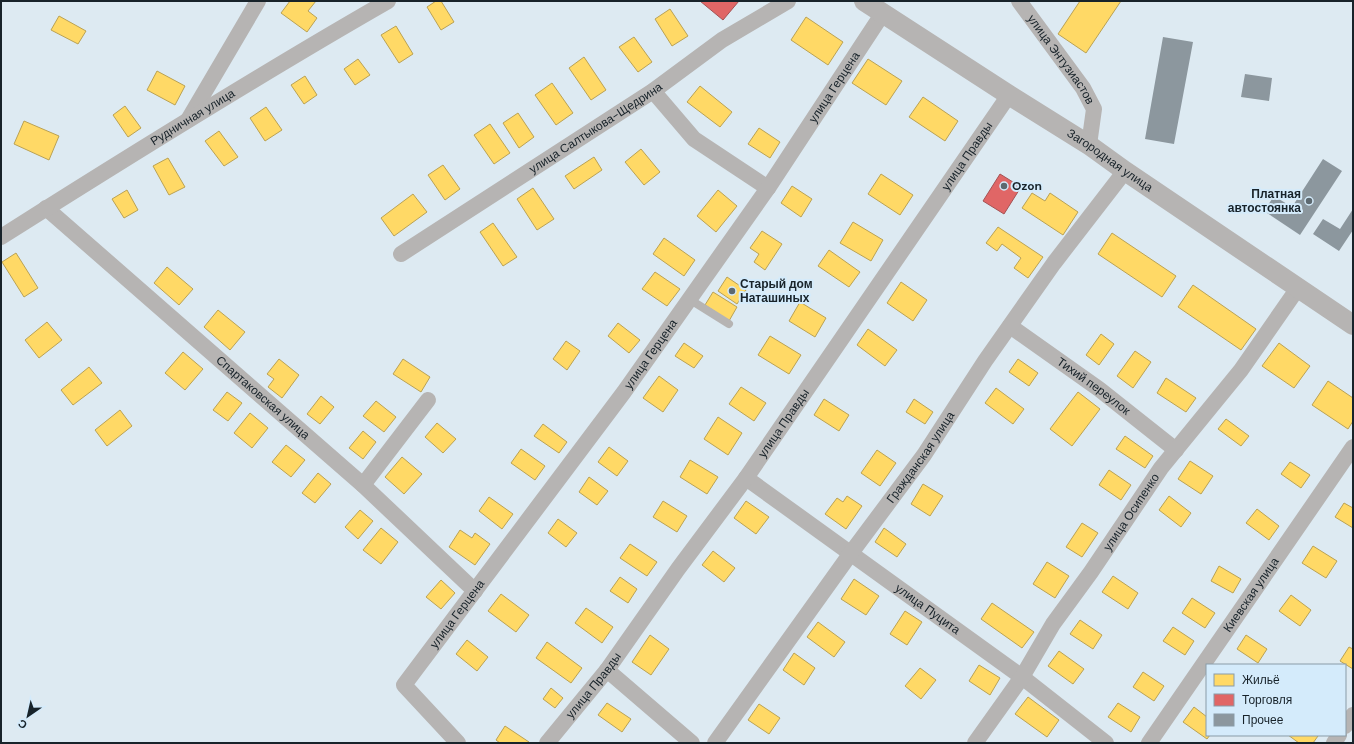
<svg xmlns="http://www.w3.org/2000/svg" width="1354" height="744" font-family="'DM Sans',sans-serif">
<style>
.homes{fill:#ffd966;stroke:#baa254}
.shops{fill:#e06666;stroke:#a45254}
.building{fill:#8c979e}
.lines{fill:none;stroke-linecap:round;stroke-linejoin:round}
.service{stroke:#b6b4b3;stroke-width:8}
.minor{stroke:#b6b4b3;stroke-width:16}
.tertiary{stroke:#b6b4b3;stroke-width:20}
.poi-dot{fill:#5d6970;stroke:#d4ebfb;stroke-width:1.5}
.labels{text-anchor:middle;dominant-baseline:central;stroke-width:4;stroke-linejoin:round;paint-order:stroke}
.street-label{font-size:12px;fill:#18232a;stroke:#d4ebfb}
.poi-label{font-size:12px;font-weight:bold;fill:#18232a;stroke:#d4ebfb;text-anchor:start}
</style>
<rect width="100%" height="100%" fill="#ddeaf2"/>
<path class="homes" d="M290,1H316L308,11L317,18L307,32L281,13Z
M436,1H441L454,22L441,30L427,7Z
M1080,1H1121L1086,53L1058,34Z
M670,9L688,36L672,46L655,19Z
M59,16L86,31L78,44L51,30Z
M806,17L843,42L828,65L791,40Z
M396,26L413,54L399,63L381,35Z
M634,37L652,62L638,72L619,47Z
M584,57L606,90L591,100L569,68Z
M358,59L370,75L355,85L344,69Z
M868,59L902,81L886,105L852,83Z
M157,71L185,86L175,105L147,90Z
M305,76L317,95L304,104L291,85Z
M552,83L573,113L556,125L535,95Z
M700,86L732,112L720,127L687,102Z
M923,97L958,121L945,141L909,117Z
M125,106L141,128L128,137L113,115Z
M266,107L282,130L265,141L250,118Z
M518,113L534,137L519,148L503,123Z
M24,121L59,136L49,160L14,144Z
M490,124L510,153L494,164L474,135Z
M759,128L780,142L770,158L748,144Z
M219,131L238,157L224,166L205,141Z
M641,149L660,172L644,185L625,162Z
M594,157L602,170L574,189L565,176Z
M168,158L185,187L169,195L153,166Z
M443,165L460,189L445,200L428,175Z
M881,174L913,195L900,215L868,194Z
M792,186L812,199L801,217L781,203Z
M533,188L554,219L537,230L517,199Z
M127,190L138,210L124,218L112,199Z
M718,190L737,206L716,232L697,216Z
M1032,193L1045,201L1050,193L1078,212L1063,235L1022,208Z
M413,194L427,212L394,236L381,218Z
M853,222L883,240L871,261L840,243Z
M493,223L517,257L503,266L480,232Z
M998,227L1043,257L1028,278L1014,268L1021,258L1002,244L997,251L986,243Z
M762,231L782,244L765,270L754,262L759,254L750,248Z
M1112,233L1176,276L1162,297L1098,254Z
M664,238L695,260L684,276L653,254Z
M829,250L860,272L849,287L818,266Z
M16,253L38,288L24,297L2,262Z
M167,267L193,289L179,305L154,283Z
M655,272L680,289L667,306L642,289Z
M727,277L746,290L737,304L718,291Z
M901,282L927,300L913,321L887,303Z
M1193,285L1256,329L1241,350L1178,307Z
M713,292L737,307L729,321L705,305Z
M800,302L826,318L815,337L789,321Z
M218,310L245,332L230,350L204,327Z
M47,322L62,340L39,358L25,340Z
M618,323L640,340L629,353L608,336Z
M868,329L897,350L885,366L857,345Z
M1101,334L1114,344L1099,365L1086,355Z
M770,336L801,355L789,374L758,355Z
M566,341L580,351L567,370L553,359Z
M684,343L703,356L694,368L675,356Z
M1279,343L1310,366L1294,388L1262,366Z
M1135,351L1151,362L1133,388L1117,376Z
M183,352L203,369L185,390L165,373Z
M279,359L299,375L282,398L268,387L274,379L267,374Z
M403,359L430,377L421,392L393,374Z
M1018,359L1038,373L1029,386L1009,372Z
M89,367L102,383L73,405L61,390Z
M659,376L678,390L663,412L643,398Z
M1166,378L1196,398L1186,412L1157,393Z
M1328,381L1353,398V421L1348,429L1312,405Z
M741,387L766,403L754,421L729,404Z
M996,388L1024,409L1013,424L985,403Z
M227,392L242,403L228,421L213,410Z
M1078,392L1100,409L1072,446L1050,429Z
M321,396L334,407L320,424L307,414Z
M824,399L849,415L839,431L814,415Z
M914,399L933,412L925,424L906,412Z
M376,401L396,417L384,432L363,416Z
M120,410L132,426L107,446L95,430Z
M250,413L268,428L252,448L234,433Z
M718,417L742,433L728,455L704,439Z
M1226,419L1249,436L1241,446L1218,429Z
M437,423L456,439L443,453L425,437Z
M543,424L567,442L559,453L534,436Z
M363,431L376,442L363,459L349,448Z
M1125,436L1153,456L1145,468L1116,449Z
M286,445L305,460L291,477L272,462Z
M609,447L628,461L617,476L598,462Z
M521,449L545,466L535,480L511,463Z
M877,450L896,463L880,486L861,473Z
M402,457L422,474L404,494L385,477Z
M690,460L718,477L707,494L680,477Z
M1190,461L1213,476L1201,494L1178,479Z
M1290,462L1310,475L1301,488L1281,474Z
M1109,470L1131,485L1121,500L1099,485Z
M318,473L331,484L315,503L302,493Z
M589,477L608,491L597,505L579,492Z
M923,484L943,496L930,516L911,504Z
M847,496L862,506L846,529L825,514L837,498L843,502Z
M1169,496L1191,513L1181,527L1159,510Z
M489,497L513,514L502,529L479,511Z
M663,501L687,516L677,532L653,517Z
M746,501L769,517L756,534L734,518Z
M1344,503L1353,508V528L1335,517Z
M1257,509L1279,526L1269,540L1246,523Z
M360,510L373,521L358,539L345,527Z
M558,519L577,533L566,547L548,533Z
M1082,523L1098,533L1082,557L1066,547Z
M381,528L398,542L381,564L363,550Z
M884,528L906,544L897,557L875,542Z
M460,530L472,538L475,533L490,544L475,565L449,547Z
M630,544L657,562L647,576L620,558Z
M1313,546L1337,561L1326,578L1302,563Z
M713,551L735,568L724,582L702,565Z
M1047,562L1069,576L1055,598L1033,584Z
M1219,566L1241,579L1233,593L1211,581Z
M1113,576L1138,593L1128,609L1102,592Z
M620,577L637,589L628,603L610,591Z
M854,579L879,596L866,615L841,599Z
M441,580L455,593L441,609L426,597Z
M501,594L529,615L516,632L488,611Z
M1291,595L1311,610L1300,626L1279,611Z
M1192,598L1215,613L1205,628L1182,613Z
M992,603L1034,632L1022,648L981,619Z
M586,608L613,627L602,643L575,623Z
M905,611L922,622L907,645L890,634Z
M1080,620L1102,635L1093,649L1070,634Z
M818,622L845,642L834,657L807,637Z
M1173,627L1194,641L1185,655L1163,641Z
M650,635L669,649L651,675L632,662Z
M1246,635L1267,649L1258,663L1237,649Z
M467,640L488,657L477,671L456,654Z
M547,642L582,668L571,683L536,658Z
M1349,647L1353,649V669L1340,661Z
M1059,651L1084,669L1073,684L1048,666Z
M794,653L815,668L804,685L783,670Z
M979,665L1000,678L990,695L969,681Z
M920,668L936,680L921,699L905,686Z
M1143,672L1164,686L1154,701L1133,687Z
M551,688L563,698L555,708L543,699Z
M1028,697L1059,720L1047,737L1015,714Z
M607,703L631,719L622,732L598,715Z
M1118,703L1140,717L1131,732L1108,717Z
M759,704L780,718L769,734L748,720Z
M1194,707L1207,717V735H1210L1207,739L1183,722Z
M505,726L529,742L528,743H500L496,740Z
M1288,735H1316L1318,736L1313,743H1299Z"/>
<path class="shops" d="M700,1H739L723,20Z
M1000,174L1021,187L1004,214L983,201Z"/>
<path class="building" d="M1163,37L1193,42L1174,144L1145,139Z
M1245,74L1272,78L1269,101L1241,97Z
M1323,159L1342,171L1300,235L1264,211L1274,196L1292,207Z
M1353,209V230L1339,251L1313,234L1323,219L1340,229Z"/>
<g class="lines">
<path class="service" d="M689,299L729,324"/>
<g class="minor">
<path id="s1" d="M1019,1L1083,88L1094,109L1089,145"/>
<path d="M653,91L694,139L768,188"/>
<path d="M188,120L258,1"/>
<path id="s2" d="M46,208L363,485L475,591"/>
<path id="s3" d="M1,237C129,156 257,76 388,1"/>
<path id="s4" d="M401,254L653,91L722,40L788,1"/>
<path id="s5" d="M1010,326L1099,389L1176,450"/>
<path id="s6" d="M746,478L1022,677L1106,743"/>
<path d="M363,485L428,400"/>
<path d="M607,670L692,743"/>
<path d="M1345,726L1353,715"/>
<path id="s7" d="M458,743L404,685L624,392L768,188L883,13"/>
<path id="s8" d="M547,743L607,670L678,569L746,478L1009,95"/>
<path id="s9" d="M715,743L851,553L924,455L985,361L1054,263L1125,171"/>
<path id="s10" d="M975,743L1022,677L1053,624L1091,572L1161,468L1241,370L1298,288"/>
<path id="s11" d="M1149,743L1353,447"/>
<path d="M1334,743L1339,735"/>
</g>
<path class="tertiary" id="s12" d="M864,1L1009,95L1089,145L1125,171L1353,325"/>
</g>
<g class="poi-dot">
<circle cx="1004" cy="186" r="4"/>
<circle cx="1309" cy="201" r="4"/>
<circle cx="732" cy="291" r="4"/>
</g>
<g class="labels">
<g class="street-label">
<text stroke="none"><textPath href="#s1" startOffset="72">улица Энтузиастов</textPath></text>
<text stroke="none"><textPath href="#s7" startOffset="816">улица Герцена</textPath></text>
<text stroke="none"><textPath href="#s3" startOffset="226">Рудничная улица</textPath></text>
<text stroke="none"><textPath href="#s4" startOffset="232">улица Салтыкова-Щедрина</textPath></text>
<text stroke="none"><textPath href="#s8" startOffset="722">улица Правды</textPath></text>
<text stroke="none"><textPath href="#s12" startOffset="293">Загородная улица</textPath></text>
<text stroke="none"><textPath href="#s7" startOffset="492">улица Герцена</textPath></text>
<text stroke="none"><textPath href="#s5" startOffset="103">Тихий переулок</textPath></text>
<text stroke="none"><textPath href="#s2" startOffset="288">Спартаковская улица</textPath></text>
<text stroke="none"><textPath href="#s8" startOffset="398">улица Правды</textPath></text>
<text stroke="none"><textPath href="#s9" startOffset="352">Гражданская улица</textPath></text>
<text stroke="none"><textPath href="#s10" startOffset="279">улица Осипенко</textPath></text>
<text stroke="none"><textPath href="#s11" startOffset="180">Киевская улица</textPath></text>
<text stroke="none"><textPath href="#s6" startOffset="224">улица Пуцита</textPath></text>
<text stroke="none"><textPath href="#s7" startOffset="168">улица Герцена</textPath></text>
<text stroke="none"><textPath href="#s8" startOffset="74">улица Правды</textPath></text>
</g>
<g class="poi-label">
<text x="1012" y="186">Ozon</text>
<text x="1301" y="194" text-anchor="end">Платная<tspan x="1301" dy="14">автостоянка</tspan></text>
<text x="740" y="284">Старый дом<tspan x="740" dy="14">Наташиных</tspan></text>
</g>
</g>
<rect width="1354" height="744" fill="none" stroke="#18232a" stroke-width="4"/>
<rect x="1206" y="664" width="140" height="72" fill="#d4ebfb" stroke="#899ba7"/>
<rect x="1214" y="674" width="20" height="12" fill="#ffd966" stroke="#899ba7"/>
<text x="1242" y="684" font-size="12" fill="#18232a">Жильё</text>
<rect x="1214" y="694" width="20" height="12" fill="#e06666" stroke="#899ba7"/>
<text x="1242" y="704" font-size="12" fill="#18232a">Торговля</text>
<rect x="1214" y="714" width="20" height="12" fill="#8c979e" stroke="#899ba7"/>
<text x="1242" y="724" font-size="12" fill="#18232a">Прочее</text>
<g transform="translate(28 716) rotate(214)" stroke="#d4ebfb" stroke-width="3" paint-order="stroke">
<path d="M0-3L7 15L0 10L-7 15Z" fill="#18232a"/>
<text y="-6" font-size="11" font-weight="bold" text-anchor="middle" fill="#18232a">С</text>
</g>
</svg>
